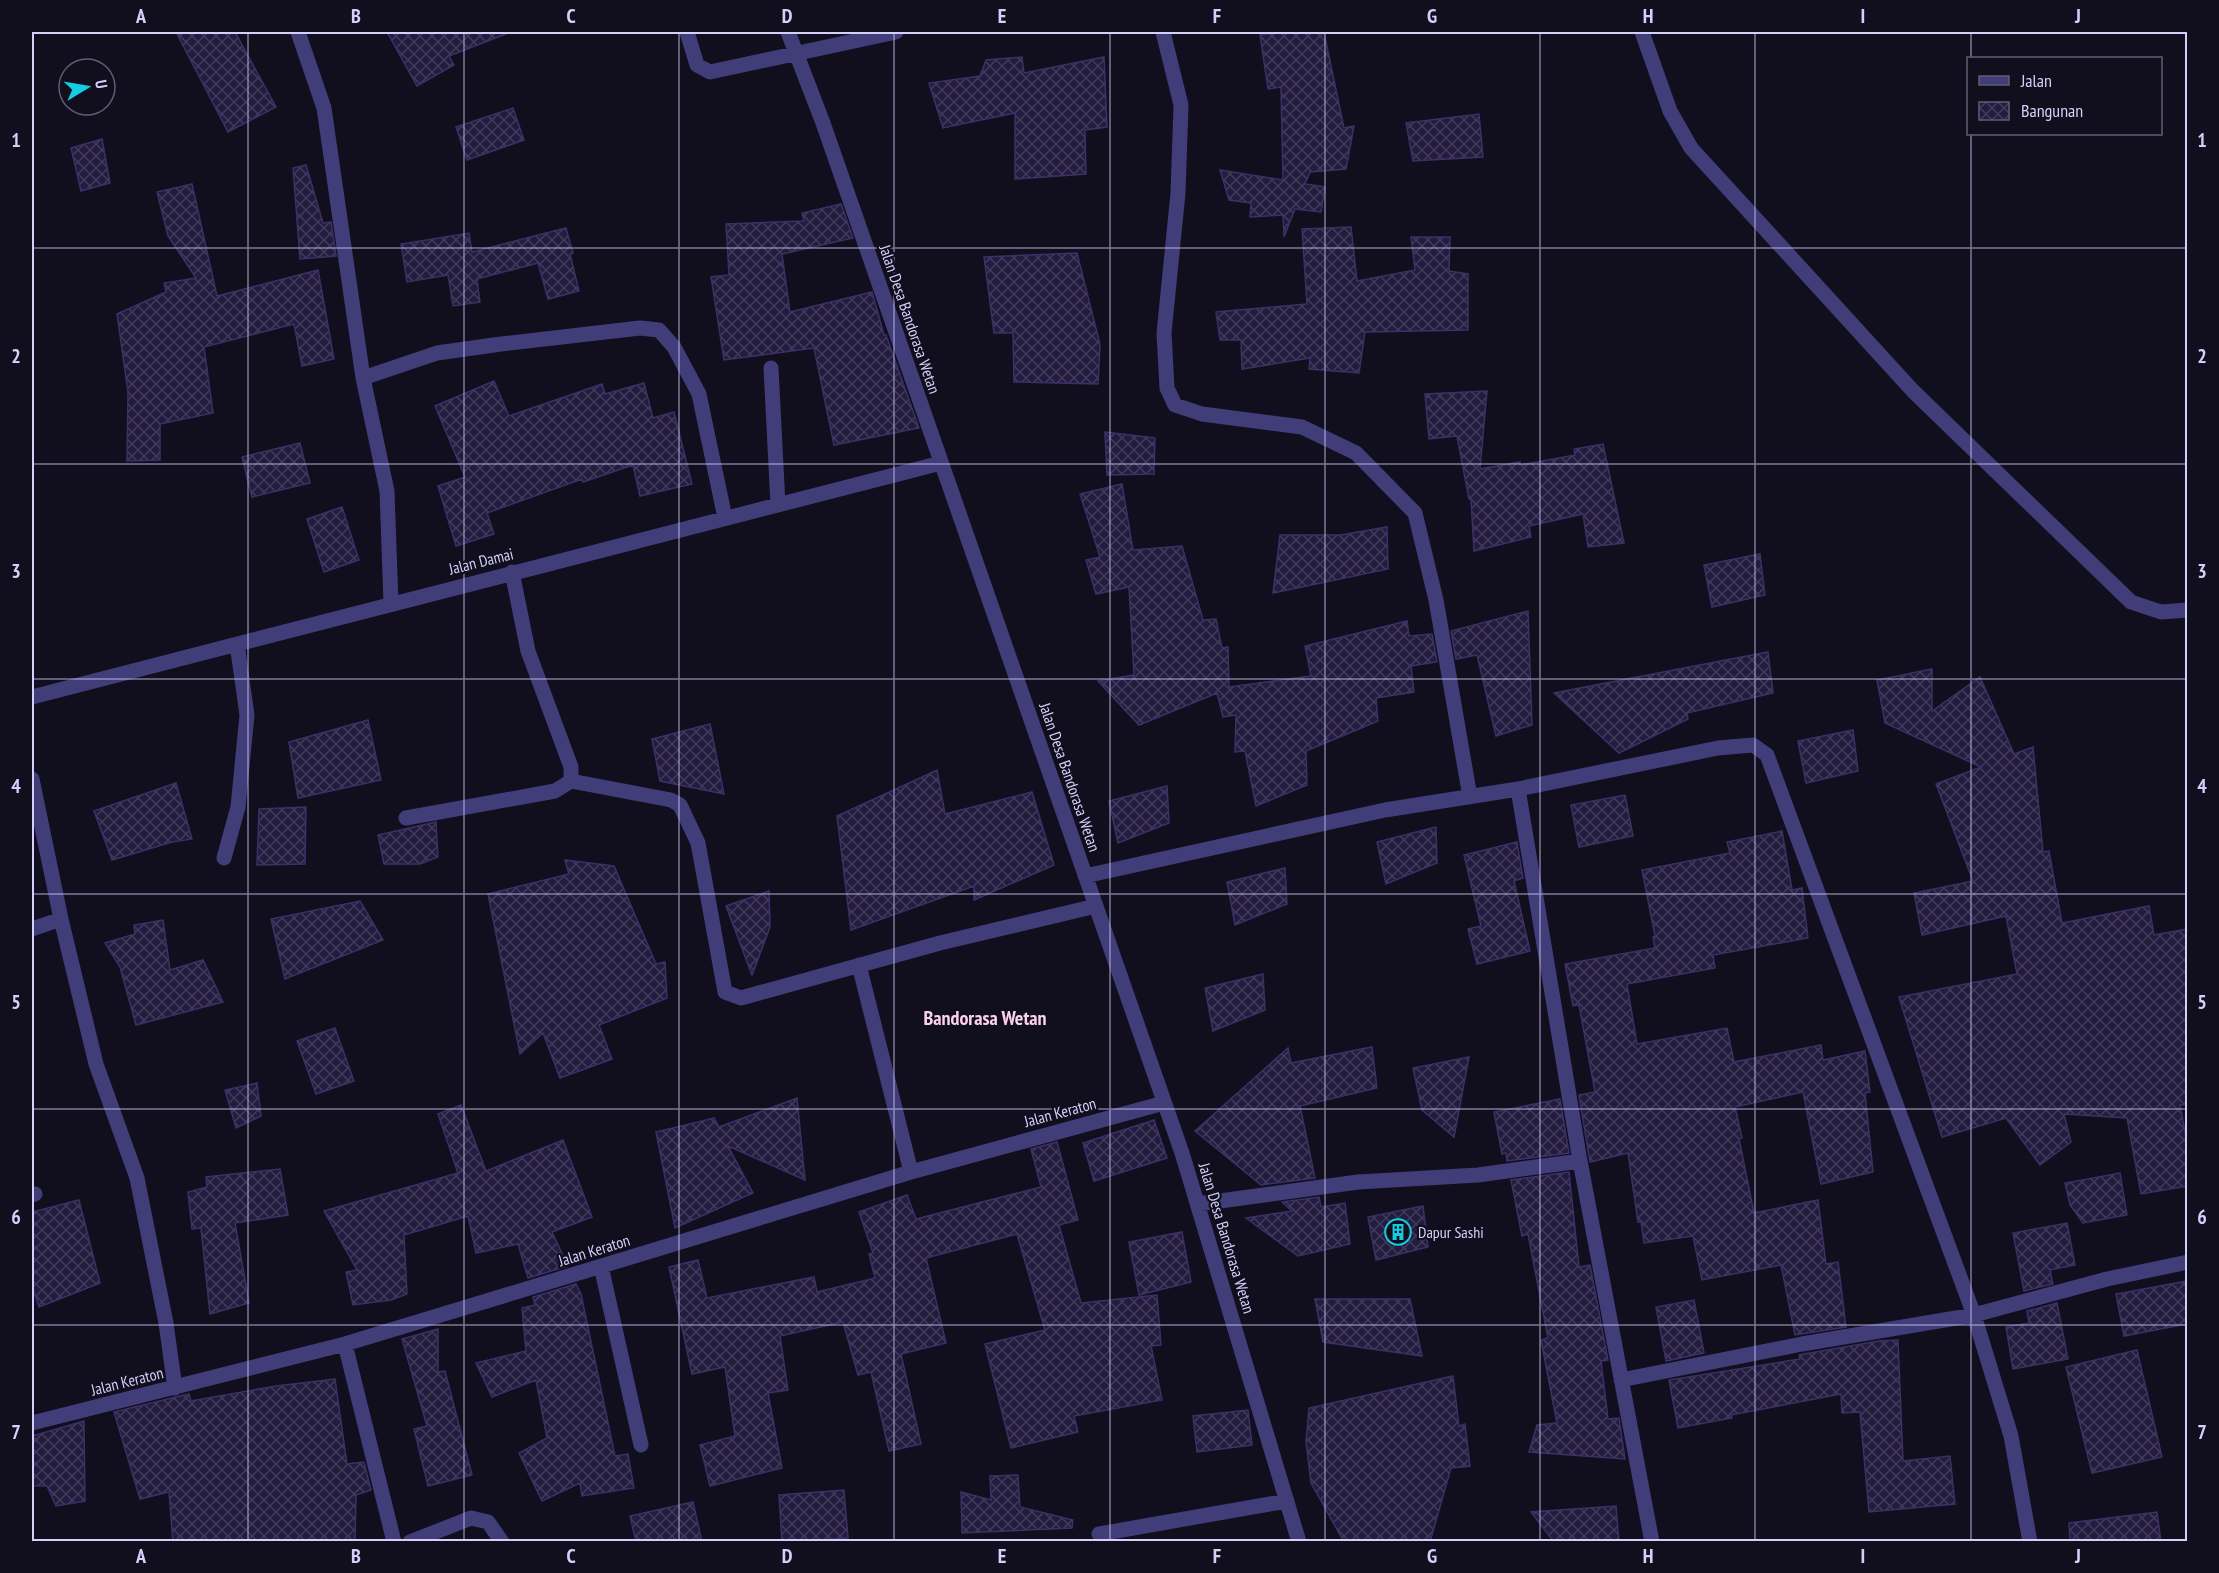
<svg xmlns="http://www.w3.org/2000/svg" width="2219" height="1573" font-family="'PT Sans Narrow',sans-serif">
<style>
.building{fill:url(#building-cross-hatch);stroke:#3b3068;stroke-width:1.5}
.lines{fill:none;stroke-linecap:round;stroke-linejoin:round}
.street{stroke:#403d79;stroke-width:15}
.grid{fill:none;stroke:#d5d0fb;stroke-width:1.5;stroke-opacity:0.55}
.labels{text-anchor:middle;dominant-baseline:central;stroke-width:4.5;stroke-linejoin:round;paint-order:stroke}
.street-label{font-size:16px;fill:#d5d0fb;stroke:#110e1e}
.poi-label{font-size:16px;fill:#d5d0fb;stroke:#110e1e;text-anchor:start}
.quarter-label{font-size:20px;font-weight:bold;fill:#fbd2ec;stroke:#110e1e}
.neatline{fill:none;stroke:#d5d0fb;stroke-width:2}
.grid-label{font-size:20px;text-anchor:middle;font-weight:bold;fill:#d5d0fb}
</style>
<defs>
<pattern id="building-cross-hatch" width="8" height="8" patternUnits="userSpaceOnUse" patternTransform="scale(1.5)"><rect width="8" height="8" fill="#231c3e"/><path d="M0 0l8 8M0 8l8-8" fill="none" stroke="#423c5b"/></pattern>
</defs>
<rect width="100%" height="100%" fill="#110e1e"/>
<path class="building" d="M176,32H235L276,107L228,132Z
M387,32H506V34L449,56L454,65L417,86Z
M1282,32H1324L1344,128L1354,126L1346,169L1310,172L1305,184L1325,187L1321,212L1295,209L1284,237L1283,215L1250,217L1251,203L1229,200L1220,170L1283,180L1281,87L1268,89L1260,35Z
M1022,57L1024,73L1104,57L1107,127L1085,130L1086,174L1015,179V113L943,128L929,83L980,76L986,60Z
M513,108L524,140L467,160L456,127Z
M1479,114L1483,157L1413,161L1406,123Z
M102,139L110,183L81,191L71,148Z
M306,165L323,223L331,222L336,256L300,259L293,168Z
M192,184L217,296L318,270L334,359L302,366L294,324L204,347L213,413L160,424V460L127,461L128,392L117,314L166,292L164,283L196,278L168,236L157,192Z
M841,204L853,238L782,254L790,312L872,292L884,335H886L919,428L834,445L814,348L724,360L711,277L729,275L726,224L804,221L802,213Z
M1351,227L1357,281L1415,270L1411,237H1450L1449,271L1468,274V330L1365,332L1359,373L1309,369L1310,358L1242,369L1241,340H1220L1216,312L1307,304L1302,229Z
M566,228L573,253L570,254L579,291L548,299L538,263L477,279L480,302L453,306L448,275L407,282L401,244L469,233L472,252Z
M1077,253L1100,344L1098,384L1014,382L1013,333H994L984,257Z
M494,381L509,416L602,384L605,394L644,383L653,418L674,412L692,484L640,496L633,465L583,482L582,479L487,513L494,534L456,546L438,486L465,477L435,406Z
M1487,391L1480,469L1520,462V465L1575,455L1574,449L1603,444L1624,543L1588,547L1583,514L1529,526L1531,537L1474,551L1471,499H1469L1457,436L1429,439L1425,394Z
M1105,432L1155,438L1154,474L1107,475Z
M300,443L310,483L252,497L242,457Z
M1122,484L1133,550L1182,546L1203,620L1216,619L1222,648L1228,647L1229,687L1311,676L1305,646L1407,621L1409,636L1432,634L1437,662L1411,666L1414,692L1376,698L1378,721L1306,751L1307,785L1256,806L1245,751L1235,752L1236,715L1223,717L1217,693L1139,725L1098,681L1134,675L1129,587L1096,594L1086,560L1100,557L1080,494Z
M342,507L359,560L324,572L307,519Z
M1387,527L1388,569L1273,593L1280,535H1341Z
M1760,554L1765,595L1712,607L1704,565Z
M1528,611L1532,725L1496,736L1477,655L1456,659L1451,631Z
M1768,652L1773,693L1687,713L1688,719L1619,753L1554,693Z
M1932,669V711L1980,677L2014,754L2033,747L2043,852L2049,851L2062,923L2149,906L2154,935L2187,929V1104L2180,1105L2187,1143V1186L2141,1194L2127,1118L2064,1114L2071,1142L2040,1165L2006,1118L1942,1137L1899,997L2017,974L2006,916L1922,935L1914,893L1973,881L1936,784L1981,767L1885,723L1877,680Z
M368,720L381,780L298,798L289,742Z
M710,724L724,794L660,781L652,739Z
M1853,730L1858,771L1806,783L1798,741Z
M937,770L945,814L1032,792L1054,865L974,900V886L851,930L837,816Z
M176,783L192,839L172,842L112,860L94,811Z
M1167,786L1169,823L1118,843L1109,801Z
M1625,795L1633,836L1579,847L1571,805Z
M306,807L305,864L257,865L259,809Z
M436,822L438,857L420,864H384L378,835Z
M1436,827L1437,863L1386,884L1377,842Z
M1782,831L1792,890L1802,888L1808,938L1713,955L1715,968L1627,984L1637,1044L1727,1028L1734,1062L1821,1045L1823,1060L1865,1051L1870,1092L1865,1093L1873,1172L1821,1184L1803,1092L1735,1107L1742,1138L1739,1139L1754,1213L1818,1200L1826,1264L1838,1262L1846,1327L1795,1335L1781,1265L1702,1280L1693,1236L1644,1243L1641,1222H1638L1628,1153L1590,1162L1579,1095L1595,1092L1579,1005L1573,1006L1565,964L1655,948L1653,937L1655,936L1642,870L1730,853L1727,842Z
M1517,842L1523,878L1514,881L1530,951L1477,964L1468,929L1481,926L1464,855Z
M565,860L614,866L656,964L665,962L667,998L599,1025L612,1059L560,1078L543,1033L520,1054L488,894L569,874Z
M1285,868L1287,904L1235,925L1227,882Z
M769,891L770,927L752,975L726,906Z
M360,901L383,940L285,979L271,919Z
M163,920L170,970L203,960L223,1002L136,1025L120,967L105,943L135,934L134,925Z
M1263,974L1265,1010L1213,1031L1205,988Z
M335,1028L354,1081L316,1094L297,1041Z
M1372,1047L1377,1088L1300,1106L1315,1178L1261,1185L1195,1131L1288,1048L1291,1063Z
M1469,1057L1454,1137L1422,1110L1413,1068Z
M257,1083L261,1116L236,1128L225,1090Z
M797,1098L805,1180L728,1146L753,1193L675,1228L656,1132L714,1118L719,1127Z
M1560,1099L1569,1153L1507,1161L1506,1153L1502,1154L1494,1112Z
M461,1105L486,1171L563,1140L592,1217L552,1232L568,1266L528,1278L518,1244L476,1253L468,1216L404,1235L407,1294L391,1300L353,1305L346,1272L357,1270L324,1211L458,1173L438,1114Z
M1154,1120L1167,1158L1094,1181L1083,1143Z
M1057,1142L1078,1220L1059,1225L1081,1303L1157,1295L1161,1345L1151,1346L1162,1400L1074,1416L1078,1432L1011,1448L985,1344L1045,1330L1017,1234L926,1258L946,1343L901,1354L921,1444L889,1451L871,1372L858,1375L843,1322L780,1336L788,1390L768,1393L782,1468L710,1486L700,1445L735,1436L725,1367L692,1374L669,1267L698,1260L707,1298L814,1277L817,1292L875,1278L869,1254L873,1253L859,1212L907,1195L916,1219L1041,1187L1031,1149Z
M280,1169L288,1215L235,1223L249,1303L210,1314L201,1228L192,1229L188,1192L207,1187L206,1177Z
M1569,1172L1579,1267L1590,1265L1608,1360L1601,1361L1608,1419L1619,1418L1625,1459L1529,1452L1537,1425L1557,1423L1541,1340L1548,1338L1528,1234L1522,1236L1511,1180Z
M2120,1173L2127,1215L2083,1223L2070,1205L2065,1183Z
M1319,1197L1321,1207L1345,1203L1350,1244L1298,1256L1246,1218L1292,1211L1282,1202Z
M79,1200L100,1283L39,1307L32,1286V1212Z
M1423,1206L1428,1247L1376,1260L1368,1217Z
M2067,1223L2075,1265L2050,1270L2053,1284L2024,1291L2013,1233Z
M1182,1232L1191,1282L1139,1295L1129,1242Z
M2187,1281V1324L2124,1336L2116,1294Z
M576,1284L581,1294L615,1456L628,1454L634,1488L582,1496L580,1483L542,1501L519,1453L547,1438L536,1380L492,1397L476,1363L526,1351L522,1308L535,1305L533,1297Z
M1315,1299H1410L1422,1356L1323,1342Z
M1694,1300L1704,1353L1666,1361L1656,1307Z
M2057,1303L2068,1359L2013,1369L2006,1327L2029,1323L2027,1311Z
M438,1329V1372L445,1371L472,1475L428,1486L414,1429L427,1426L402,1339Z
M1898,1340L1903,1461L1950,1456L1955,1504L1869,1512L1860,1412L1842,1413L1841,1394L1731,1415L1732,1418L1678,1428L1669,1380L1800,1359L1799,1355L1804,1354L1879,1341Z
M2137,1350L2162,1457L2092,1473L2066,1367Z
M1453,1376L1459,1426L1465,1424L1470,1466L1451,1468L1430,1542H1344L1311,1483L1306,1442L1309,1408Z
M335,1379L347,1464L364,1462L371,1490L356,1495L355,1542H173L169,1492L140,1499L114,1412L184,1395L189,1394L191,1401L276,1386Z
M1248,1410L1252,1445L1197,1452L1193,1416Z
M84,1421L85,1501L56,1506L47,1486H32V1436Z
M1018,1475L1020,1507L1073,1520L1072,1528L962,1533L961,1492L991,1500L990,1476Z
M844,1490L848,1538L782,1542L779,1495Z
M693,1502L702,1542H636L630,1516Z
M1616,1506L1619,1542H1554L1531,1512Z
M2157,1512L2161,1542H2070L2069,1523Z"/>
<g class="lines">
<path class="street" d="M298,32L324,108L363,378L387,491L391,603
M687,32L697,65L710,72L896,32
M788,32L823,123L1182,1153L1299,1542
M1163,32L1181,105L1178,193L1164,333L1167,388L1175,405L1202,414L1302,427L1356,453L1415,513L1436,600L1470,797
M1642,32L1670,111L1691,148L1913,391L2131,602L2161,612L2188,610
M771,368L778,505
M363,378L437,353L501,344L640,328L659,330L674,347L699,394L725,518
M512,572L528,651L571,767V781
M32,697L941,463
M32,779L61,919L96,1064L137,1178L166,1323L175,1388
M1518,789L1718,748L1753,745L1767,755L1974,1315L2011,1436L2030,1542
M406,818L555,791L571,781L671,800L680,805L698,843L725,992L741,998L940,943L1096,906
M224,858L238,807L247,715L237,644
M1085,876L1385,810L1518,789L1580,1161
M32,929L61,919
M859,965L911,1172
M32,1195L35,1194
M1198,1204L1358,1182L1478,1175L1580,1161L1652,1542
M601,1266L641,1445
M345,1344L394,1542
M1621,1380L1802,1344L1974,1315L2107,1279L2188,1262
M32,1423L345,1344L911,1172L1164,1103
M1099,1534L1287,1501
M410,1542L471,1518L488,1522L502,1542"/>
</g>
<path class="grid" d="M248,32V1542M464,32V1542M679,32V1542M894,32V1542M1110,32V1542M1325,32V1542M1540,32V1542M1755,32V1542M1971,32V58M1971,134V1542M32,248H2188M32,464H2188M32,679H2188M32,894H2188M32,1109H2188M32,1325H2188"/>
<defs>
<g id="building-ring" transform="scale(1.35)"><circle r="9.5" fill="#110e1e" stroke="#14cde2" stroke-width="1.5"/><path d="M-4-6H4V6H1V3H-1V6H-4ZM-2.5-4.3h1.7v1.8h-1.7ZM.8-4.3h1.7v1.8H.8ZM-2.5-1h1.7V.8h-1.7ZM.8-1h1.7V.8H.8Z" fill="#14cde2"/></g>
</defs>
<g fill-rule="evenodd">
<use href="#building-ring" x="1398" y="1232"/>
</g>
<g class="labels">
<g class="street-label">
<text transform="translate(910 319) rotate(71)">Jalan Desa Bandorasa Wetan</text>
<text transform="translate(481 561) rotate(-14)">Jalan Damai</text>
<text transform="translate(1070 777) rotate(71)">Jalan Desa Bandorasa Wetan</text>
<text transform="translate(1060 1112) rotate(-15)">Jalan Keraton</text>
<text transform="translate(1227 1238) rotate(73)">Jalan Desa Bandorasa Wetan</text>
<text transform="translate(594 1250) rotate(-17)">Jalan Keraton</text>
<text transform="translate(127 1381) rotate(-14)">Jalan Keraton</text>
</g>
<g class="poi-label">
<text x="1418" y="1232">Dapur Sashi</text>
</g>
<g class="quarter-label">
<text x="985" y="1018">Bandorasa Wetan</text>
</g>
</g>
<rect width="2219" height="1573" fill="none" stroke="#110e1e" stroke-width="66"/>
<rect x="1967" y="57" width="195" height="78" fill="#110e1e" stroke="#5f5c76" stroke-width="1.5"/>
<rect x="1979" y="76" width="30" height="9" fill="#403d79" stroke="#5f5c76" stroke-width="1.5"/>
<text x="2021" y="87" font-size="18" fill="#d5d0fb">Jalan</text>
<rect x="1979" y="102" width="30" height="18" fill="url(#building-cross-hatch)" stroke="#5f5c76" stroke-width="1.5"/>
<text x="2021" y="117" font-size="18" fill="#d5d0fb">Bangunan</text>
<g transform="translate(87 87) rotate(79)"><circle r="28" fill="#110e1e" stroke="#5f5c76" stroke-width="1.5"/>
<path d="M0-4.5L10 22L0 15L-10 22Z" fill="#14cde2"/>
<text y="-9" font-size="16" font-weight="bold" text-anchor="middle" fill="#d5d0fb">U</text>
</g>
<rect x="33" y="33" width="2153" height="1507" class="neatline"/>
<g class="grid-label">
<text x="141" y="23">A</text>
<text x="356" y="23">B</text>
<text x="571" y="23">C</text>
<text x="787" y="23">D</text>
<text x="1002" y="23">E</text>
<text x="1217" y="23">F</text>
<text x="1432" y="23">G</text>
<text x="1648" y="23">H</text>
<text x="1863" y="23">I</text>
<text x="2078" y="23">J</text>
<text x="16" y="147">1</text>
<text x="2202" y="147">1</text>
<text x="16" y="363">2</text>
<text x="2202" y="363">2</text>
<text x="16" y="578">3</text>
<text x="2202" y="578">3</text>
<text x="16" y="793">4</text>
<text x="2202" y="793">4</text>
<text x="16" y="1009">5</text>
<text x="2202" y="1009">5</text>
<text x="16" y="1224">6</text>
<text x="2202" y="1224">6</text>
<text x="16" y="1439">7</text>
<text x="2202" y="1439">7</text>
<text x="141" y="1563">A</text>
<text x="356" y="1563">B</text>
<text x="571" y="1563">C</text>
<text x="787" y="1563">D</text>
<text x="1002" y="1563">E</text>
<text x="1217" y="1563">F</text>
<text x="1432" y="1563">G</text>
<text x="1648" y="1563">H</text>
<text x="1863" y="1563">I</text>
<text x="2078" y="1563">J</text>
</g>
</svg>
